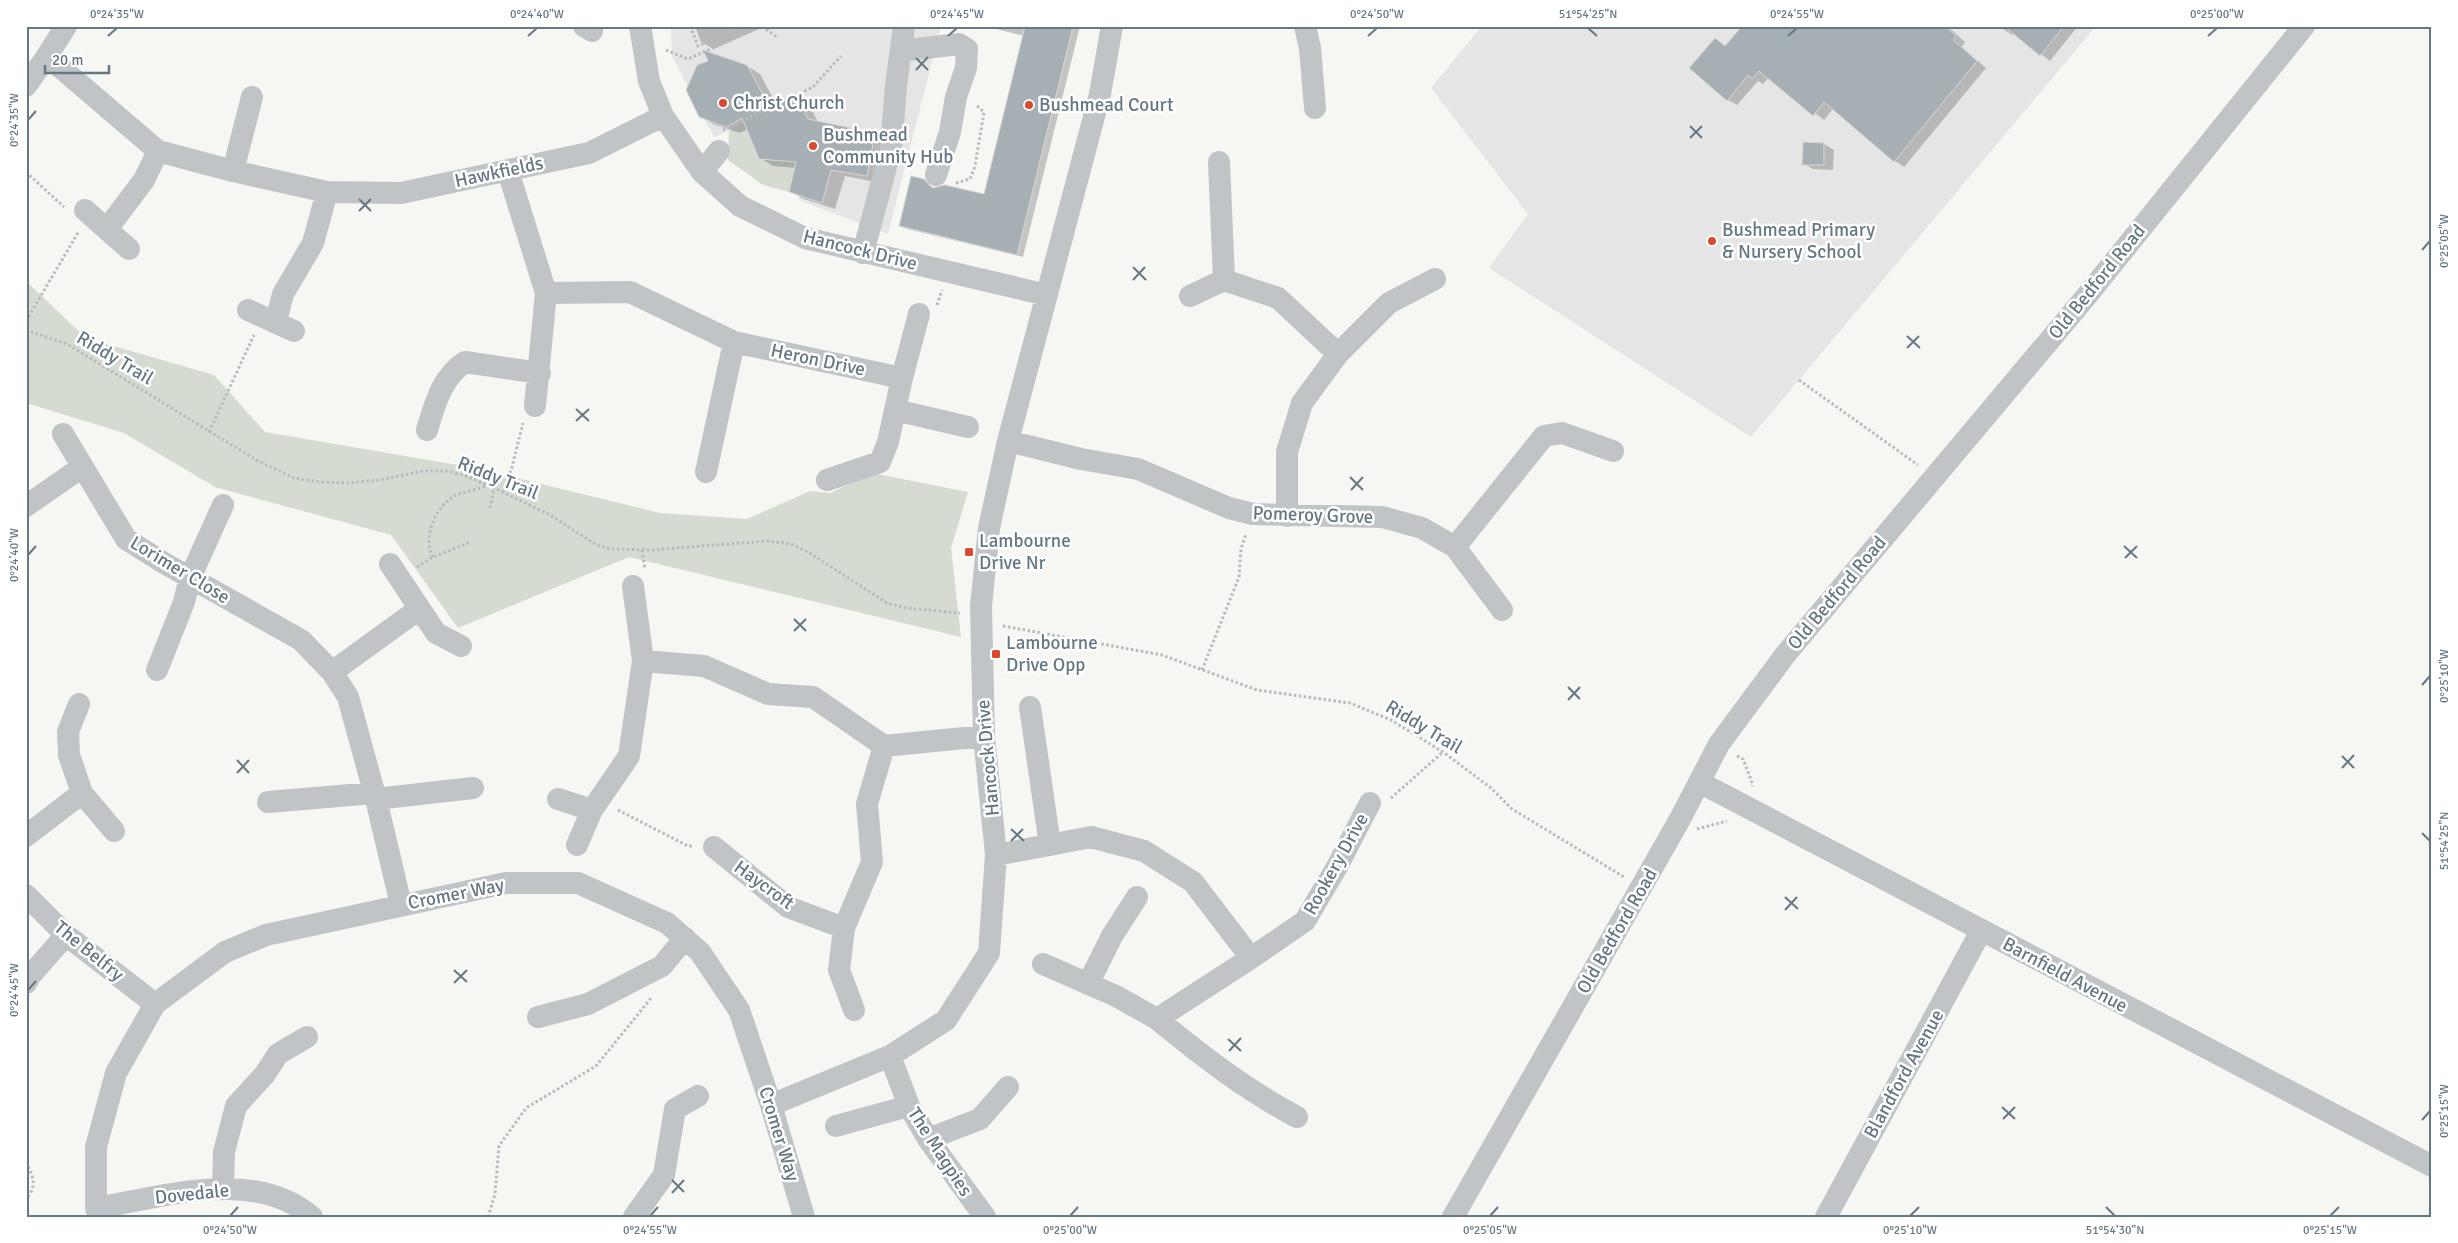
<svg xmlns="http://www.w3.org/2000/svg" width="2458" height="1243" font-family="Signika,sans-serif">
<style>
.built{fill:#e4e5e4}
.park{fill:#d6dbd2}
.shadow{fill:#0003}
.building{fill:#a6afb4;stroke:#d8d7d5}
.lines{fill:none;stroke-linecap:round;stroke-linejoin:round}
.path{stroke:#b8bbbd;stroke-width:3;stroke-dasharray:2.5 2.5;stroke-linecap:butt}
.minor{stroke:#c0c4c7;stroke-width:22}
.ticks{fill:none;stroke:#667883;stroke-width:2}
.poi-dot{fill:#db4a2e;stroke:#fff;stroke-width:2}
.labels{text-anchor:middle;dominant-baseline:central;stroke-width:5;stroke-linejoin:round;paint-order:stroke}
.poi-label{font-size:19px;fill:#667883;stroke:#fff;text-anchor:start}
.street-label{font-size:19px;fill:#667883;stroke:#fff}
.neatline{fill:none;stroke:#667883;stroke-width:2}
.ticks-label{font-size:12px;text-anchor:middle;fill:#667883}
</style>
<rect width="100%" height="100%" fill="#f6f6f3"/>
<path class="built" d="M671,26H941L888,234L799,200L796,162L759,159L743,121L729,131L714,137L672,56Z
M1482,26H2096L1751,437L1489,268L1528,214L1431,88Z"/>
<path class="park" d="M743,120L759,159L796,162L789,192L763,185L728,160L729,131Z
M26,281L86,338L214,375L265,432L481,469L660,513L747,519L810,491L830,493L872,473L968,492L951,548L961,637L629,557L458,628L391,535L215,487L124,433L26,403Z"/>
<path class="shadow" d="M695,26H765L714,49L701,42Z
M984,26H1080L1023,257L907,229L900,225L924,181L934,188L985,196L1024,36Z
M1743,26H1947L1965,42L1962,47L1986,68L1904,167L1895,161L1833,109L1824,120L1769,77L1763,84L1758,81L1737,105L1728,100L1715,40L1726,46Z
M1999,26H2078L2050,61L2014,33L2012,35Z
M747,66L760,74L777,106L796,97L809,104L818,122L875,134L888,142L880,183L845,176L835,209L804,199L791,192L796,168L773,166L760,158L748,129L740,133L713,124L700,116Z
M1824,144L1834,150L1833,170L1813,169L1804,164Z"/>
<path class="building" d="M1025,26H1073L1017,255L899,226L911,176L924,179L932,188L945,185L984,194Z
M1742,26H1945L1956,36L1953,40L1977,61L1894,162L1824,102L1813,116L1759,71L1752,79L1748,75L1727,101L1689,68L1715,38L1725,46Z
M2004,26H2064L2040,56Z
M703,50L747,65L770,108L796,95L808,119L875,133L867,176L831,170L822,203L789,192L796,162L759,159L742,118L726,127L699,117L686,90L697,65L708,61Z
M1803,142L1824,143V165H1802Z"/>
<g class="lines">
<path class="path" d="M690,26L698,46L743,26
M666,50L688,59L762,26L778,38
M723,130L813,87L841,56
M26,172L64,207
M956,183L970,179L975,166L984,112L976,105
M937,305L942,290
M26,321L79,231
M26,330L67,344L258,461L294,478L320,482L348,483L379,480L423,471H447L466,476L494,488L550,515L595,544L610,549L651,550L767,541L791,544L808,552L887,603L906,608L960,613
M1799,380L1918,465
M209,432L254,335
M503,492L512,467L523,423
M490,508L494,488
M642,550L645,569
M433,557C422,538 435,508 454,496C461,492 476,491 487,485
M417,567L433,557L471,542
M1003,626L1162,655L1257,690L1350,703L1391,720L1443,752L1491,788L1512,809L1624,877
M1202,670L1239,577L1241,549L1246,534
M1737,756L1743,759L1753,785L1752,786
M1391,798L1443,752
M618,810L688,846H693
M1697,829L1727,821
M26,1162C33,1176 38,1186 26,1199
M488,1217L495,1194L499,1146L526,1108L596,1066L652,997"/>
<path class="minor" d="M66,26L47,56L158,151L233,171L327,192L401,193L589,153L663,116
M584,26L592,31
M640,26L649,81L663,116L702,172L740,206L805,238L1047,295
M1305,26L1310,48L1315,108
M901,51L959,44L967,49L966,68L956,97L950,132L936,175
M26,86L47,56
M1219,162L1224,280L1278,298L1338,354
M233,171L252,97
M508,171L546,293L535,406
M702,172L719,151
M85,210L129,249
M107,229L144,180L158,151
M863,253L891,148L896,86L904,26
M546,293L630,292L734,342L706,472
M1190,296L1224,280
M248,310L294,331
M276,321L283,294L313,243L327,192
M734,342L902,378L888,442L880,462L827,480
M902,378L919,314
M895,410L968,427
M427,430C435,404 441,378 465,362L540,373
M63,434L126,539L164,563L301,640L332,672L348,697L376,799L401,905
M1008,441L1081,459L1138,469L1229,508L1253,514L1382,517L1422,528L1455,547L1502,610
M26,506L82,467
M1287,516V452L1302,403L1338,354L1389,303L1435,279
M1455,547L1544,436L1562,433L1613,451
M390,564L436,633L461,646
M633,586L643,661
M157,670L184,602L190,578L223,505
M332,672L419,609
M79,704L68,732L69,755L82,793
M1030,707L1050,845
M1699,782L2432,1166
M376,799L473,788
M558,799L592,810
M268,802L374,793
M26,836L82,793L114,831
M577,845L592,810L629,756L643,661L704,666L768,694L813,697L884,746L984,736
M714,847L788,907L844,928L872,862L867,804L884,746
M996,855L1091,837L1144,851L1193,882L1251,958L1305,921L1338,865L1370,803
M26,895L66,935L155,1004
M844,928L839,970L854,1010
M1043,964L1116,996L1157,1019L1251,958
M26,983L30,976L66,935
M1088,984L1112,936L1137,897
M538,1017L588,1004L662,966L685,938
M1157,1019C1202,1056 1246,1090 1297,1117
M890,1056L909,1106L928,1139L985,1217
M771,1105L890,1056L946,1020L989,953L996,855L984,736L981,606L989,528L1008,441L1100,94L1112,26
M836,1126L909,1106
M928,1139L980,1119L1008,1087
M223,1187L224,1152L236,1106L265,1074L278,1054L307,1037
M96,1208C164,1197 254,1167 312,1217
M99,1217L96,1208V1147L116,1073L155,1004L225,952L266,935L506,883H578L667,923L700,952L739,1010L771,1105L804,1217
M634,1217L664,1175L675,1109L698,1096
M1453,1217L1680,819L1719,744L1785,655L2085,298L2304,26
M1826,1217L1981,931"/>
</g>
<path class="ticks" d="M1588,28L1597,36M108,36L117,28M528,36L537,28M948,36L957,28M1368,36L1377,28M1788,36L1797,28M2208,36L2217,28M916,58L928,70M916,70L928,57M28,120L36,111M1690,126L1702,138M1690,138L1702,126M359,199L371,211M359,211L371,199M2422,250L2430,241M1133,267L1146,280M1133,280L1145,267M1907,336L1920,348M1907,348L1919,336M576,409L589,421M576,421L589,409M1350,477L1363,490M1351,490L1363,477M2124,546L2137,558M28,555L36,546M2125,558L2137,546M794,619L806,631M794,631L806,619M2422,685L2430,676M1568,687L1580,699M1568,700L1580,687M2342,756L2354,768M237,760L249,773M2342,768L2354,755M237,773L249,760M1011,829L1024,841M2422,833L2430,841M1011,841L1023,829M1785,897L1798,909M1785,910L1797,897M454,970L467,982M454,983L467,970M28,990L36,981M1228,1039L1241,1051M1229,1051L1241,1038M2002,1107L2015,1119M2003,1119L2015,1107M2422,1120L2430,1111M672,1180L684,1192M672,1193L684,1180M2106,1207L2115,1216M230,1216L238,1207M650,1216L658,1207M1070,1216L1078,1207M1490,1216L1498,1207M1910,1216L1919,1207M2330,1216L2339,1207"/>
<g class="poi-dot">
<circle cx="723" cy="103" r="5"/>
<circle cx="1029" cy="105" r="5"/>
<circle cx="813" cy="146" r="5"/>
<circle cx="1712" cy="241" r="5"/>
<rect x="964" y="547" width="10" height="10" rx="2.5"/>
<rect x="991" y="649" width="10" height="10" rx="2.5"/>
</g>
<g class="labels">
<g class="poi-label">
<text x="733" y="103">Christ Church</text>
<text x="1039" y="105">Bushmead Court</text>
<text x="823" y="135">Bushmead<tspan x="823" dy="22">Community Hub</tspan></text>
<text x="1722" y="230">Bushmead Primary<tspan x="1722" dy="22">&amp; Nursery School</tspan></text>
<text x="979" y="541">Lambourne<tspan x="979" dy="22">Drive Nr</tspan></text>
<text x="1006" y="643">Lambourne<tspan x="1006" dy="22">Drive Opp</tspan></text>
</g>
<g class="street-label">
<text transform="translate(499 172) rotate(-12)">Hawkfields</text>
<text transform="translate(860 250) rotate(14)">Hancock Drive</text>
<text transform="translate(2097 282) rotate(-51)">Old Bedford Road</text>
<text transform="translate(115 358) rotate(31)">Riddy Trail</text>
<text transform="translate(818 360) rotate(12)">Heron Drive</text>
<text transform="translate(498 478) rotate(22)">Riddy Trail</text>
<text transform="translate(1313 515) rotate(2)">Pomeroy Grove</text>
<text transform="translate(180 570) rotate(31)">Lorimer Close</text>
<text transform="translate(1837 593) rotate(-50)">Old Bedford Road</text>
<text transform="translate(1424 727) rotate(31)">Riddy Trail</text>
<text transform="translate(988 758) rotate(-95)">Hancock Drive</text>
<text transform="translate(1336 864) rotate(-61)">Rookery Drive</text>
<text transform="translate(764 885) rotate(36)">Haycroft</text>
<text transform="translate(456 894) rotate(-11)">Cromer Way</text>
<text transform="translate(1617 931) rotate(-60)">Old Bedford Road</text>
<text transform="translate(89 951) rotate(39)">The Belfry</text>
<text transform="translate(2065 975) rotate(28)">Barnfield Avenue</text>
<text transform="translate(1904 1074) rotate(-61)">Blandford Avenue</text>
<text transform="translate(779 1134) rotate(73)">Cromer Way</text>
<text transform="translate(940 1152) rotate(57)">The Magpies</text>
<text transform="translate(192 1194) rotate(-6)">Dovedale</text>
</g>
</g>
<rect width="2458" height="1243" fill="none" stroke="#ffffff" stroke-width="55"/>
<path d="M45 65v8h64v-8" fill="none" stroke="#667883" stroke-width="2.5"/>
<text x="52" y="65" font-size="15" fill="#667883" stroke="#ffffff" stroke-width="4" paint-order="stroke">20 m</text>
<rect x="28" y="28" width="2402" height="1188" class="neatline"/>
<g class="ticks-label">
<text x="117" y="18">0°24'35"W</text>
<text x="537" y="18">0°24'40"W</text>
<text x="957" y="18">0°24'45"W</text>
<text x="1377" y="18">0°24'50"W</text>
<text x="1588" y="18">51°54'25"N</text>
<text x="1797" y="18">0°24'55"W</text>
<text x="2217" y="18">0°25'00"W</text>
<text transform="translate(14 120) rotate(-90)" y="4">0°24'35"W</text>
<text transform="translate(2444 241) rotate(-90)" y="4">0°25'05"W</text>
<text transform="translate(14 555) rotate(-90)" y="4">0°24'40"W</text>
<text transform="translate(2444 676) rotate(-90)" y="4">0°25'10"W</text>
<text transform="translate(2444 841) rotate(-90)" y="4">51°54'25"N</text>
<text transform="translate(14 990) rotate(-90)" y="4">0°24'45"W</text>
<text transform="translate(2444 1111) rotate(-90)" y="4">0°25'15"W</text>
<text x="230" y="1234">0°24'50"W</text>
<text x="650" y="1234">0°24'55"W</text>
<text x="1070" y="1234">0°25'00"W</text>
<text x="1490" y="1234">0°25'05"W</text>
<text x="1910" y="1234">0°25'10"W</text>
<text x="2115" y="1234">51°54'30"N</text>
<text x="2330" y="1234">0°25'15"W</text>
</g>
</svg>
